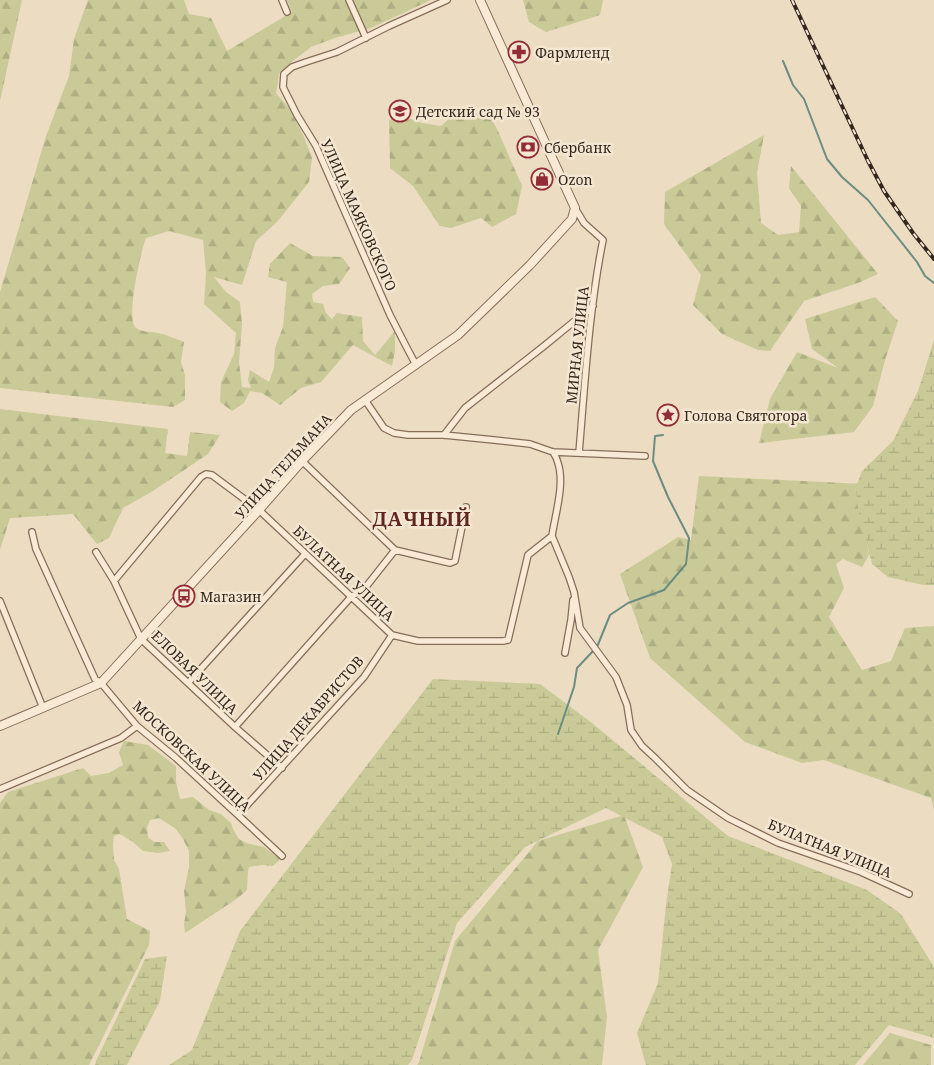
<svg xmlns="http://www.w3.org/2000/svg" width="934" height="1065" font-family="'Noto Serif',serif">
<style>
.forest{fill:url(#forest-firs)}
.wetland{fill:url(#wetland-marsh)}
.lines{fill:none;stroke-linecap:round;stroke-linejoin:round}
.stream{stroke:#6c8d81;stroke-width:2}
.minor-casing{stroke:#866d5a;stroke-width:8}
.tertiary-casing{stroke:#866d5a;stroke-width:10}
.minor{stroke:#f8ead5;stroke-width:5.5}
.tertiary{stroke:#f8ead5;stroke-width:8}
.rail-casing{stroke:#36271e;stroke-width:4}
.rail{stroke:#f4e7d1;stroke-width:2;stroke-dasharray:5.5;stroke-linecap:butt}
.labels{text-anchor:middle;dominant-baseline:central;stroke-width:5;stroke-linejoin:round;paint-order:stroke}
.poi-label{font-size:14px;fill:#36271e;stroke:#f4e7d1;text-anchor:start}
.street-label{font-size:14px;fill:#36271e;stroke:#f4e7d1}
.district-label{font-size:19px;font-weight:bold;letter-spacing:1px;fill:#61261e;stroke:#f4e7d1}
</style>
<defs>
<pattern id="forest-firs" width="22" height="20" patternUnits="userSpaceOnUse" patternTransform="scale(1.25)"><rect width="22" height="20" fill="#c9ca97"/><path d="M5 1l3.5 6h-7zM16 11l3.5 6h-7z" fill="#adae82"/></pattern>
<pattern id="wetland-marsh" width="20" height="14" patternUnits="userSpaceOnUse" patternTransform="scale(1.25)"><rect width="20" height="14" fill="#c9ca97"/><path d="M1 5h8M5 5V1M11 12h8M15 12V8" fill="none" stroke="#adae82"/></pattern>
</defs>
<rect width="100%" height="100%" fill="#ecdcc2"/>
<path class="forest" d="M0,0H22L0,101Z
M88,0H184L189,14L211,18L227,51L292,12L287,0H431L371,28L335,38L311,47L294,60L279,74L276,93L290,109L304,137L312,158L309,182L277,222L256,241L242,285L214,277L226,292L240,302L242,324L239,362L242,387L251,388L248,380L250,370L269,382L274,368L275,348L283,327L287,282L268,277L270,264L290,243L313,256L342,257L350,268L339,284L323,286L312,294L313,302L323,304L326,313L332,319L337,313L362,317L363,341L375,355L395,331V351L392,366L353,345L321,382L301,388L280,405L262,393L250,391L244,403L232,411L220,402L221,382L234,354L236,333L204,304L206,273L203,240L169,231L146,238C141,251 125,320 136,328C141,332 152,332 158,333C167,335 176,339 184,342L181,362L185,375V400L173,407L0,388V292L46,136L69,76L74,39Z
M523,0H603L600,15L546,32L529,22Z
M488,112L498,131L522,186L516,214L492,227L481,218L451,228L440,226L413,186L390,168L389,121L396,114L422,123L441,126L454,115Z
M764,135L757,173L761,223L778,235L799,232L801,206L789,188L791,166L878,274L858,283L804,301L770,351L758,350L722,334L693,305L701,275L664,224L665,192Z
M875,297L898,321L885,360L873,406L854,432L759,443L770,399L797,352L838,368L812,349L805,319Z
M0,409L168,429L165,453L187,456L190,432L220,435L208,454L153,491L123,508L109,538L97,544L73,514L10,518L0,550Z
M699,476L884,485L862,517L869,555L862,567L843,559L836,564L844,588L829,617L862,670L891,661L905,628L934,626V809L931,798L824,760L802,763L745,742L650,658L620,574L678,537L691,540Z
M124,741L148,745L176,766V782L180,799L193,797L209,810L221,814L231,823L233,829L239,839L246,843L264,847L280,859L273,866L262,865L249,867L248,872L247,890L238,898L185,933L184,924L186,912L184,891L189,867V851L183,839L176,829L159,818L150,820L147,828L148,837L154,842H164L170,851L158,853L143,851L133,842L120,834L114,836L113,845L114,860L119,869L127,919L150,931L149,945L89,1065H0V803L8,792L83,768L91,776L109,773L123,765L119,752Z
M624,815L643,867L598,950L607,1017L602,1065H417L419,1062L455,941L538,841Z
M890,1033L931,1045V1065H863Z"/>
<path class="wetland" d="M934,340V585H923L888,577L872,564L858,509L856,487L862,471L893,441L918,391Z
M433,679L540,684L592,723L728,836L867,890L901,914L934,967V1038L889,1025L855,1065H646L637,1033L658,983L666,905L672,864L662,837L606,808L525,847L457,923L412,1060L408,1065H169L192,1050L240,931Z
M167,956L160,1001L127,1065H95L96,1061L145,959Z"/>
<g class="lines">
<path class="stream" d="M783,61L793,85L804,99L827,159L842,177L868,200L917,262L925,276L934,283
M597,647L610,615L628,603L664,590L686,564L689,538L668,497L653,461L655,436L663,435
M558,734L574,687L577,668L594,650"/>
<g class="minor-casing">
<path id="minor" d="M282,0L287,12
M349,0L366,38
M575,208L584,223L603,240C589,310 585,382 579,453
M416,365L407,348L390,315L316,146L297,115L283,87L284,74L292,67L306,62L337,52L389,26L447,0
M365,400L384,428L394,433L408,435H444L494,440L530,444L553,452L645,456
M444,435L465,408L544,346L593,306
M302,461L395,550L450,563L455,561L466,507
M32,532L36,549L95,679L101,683L137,726L176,758L238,815L282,856
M552,536L569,577L574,592L580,628L616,677L627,705L631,730L642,746L655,758L687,790L728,818L778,843L861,872L909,894
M96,552L114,581L141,639L235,727L282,768
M114,581L201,477L206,474L212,475L259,510L392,635L418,641H503L508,640L528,555L552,536C555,515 565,484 558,463C557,459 555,455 553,452
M0,601L43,708
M565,653L571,620L573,600
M188,683L305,554
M235,727L351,597L365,588L395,550
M0,789L121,738L137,726
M238,815L364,677L392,635"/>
</g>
<g class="tertiary-casing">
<path id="tertiary" d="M0,726L101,683L259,510L302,461L351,410L458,335L530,265L572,219L575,208L480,0"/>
</g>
<use href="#minor" class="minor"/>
<use href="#tertiary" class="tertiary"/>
<g class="rail-casing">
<path id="rail" d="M792,0L868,161L884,191L913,233L934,259"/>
</g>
<use href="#rail" class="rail"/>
</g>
<defs>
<g id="pharmacy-ring" transform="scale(1.125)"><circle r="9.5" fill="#f4e7d1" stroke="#932c36" stroke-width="1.5"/><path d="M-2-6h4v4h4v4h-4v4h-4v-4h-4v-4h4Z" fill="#932c36"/></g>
<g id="school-ring" transform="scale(1.125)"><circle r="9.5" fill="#f4e7d1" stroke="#932c36" stroke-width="1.5"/><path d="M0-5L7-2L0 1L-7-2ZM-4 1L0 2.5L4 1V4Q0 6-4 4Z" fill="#932c36"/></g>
<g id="bank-ring" transform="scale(1.125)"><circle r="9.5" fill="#f4e7d1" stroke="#932c36" stroke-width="1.5"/><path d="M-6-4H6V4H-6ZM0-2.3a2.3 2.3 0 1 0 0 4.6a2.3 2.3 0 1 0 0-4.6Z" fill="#932c36"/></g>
<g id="shop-ring" transform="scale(1.125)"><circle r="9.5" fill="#f4e7d1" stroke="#932c36" stroke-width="1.5"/><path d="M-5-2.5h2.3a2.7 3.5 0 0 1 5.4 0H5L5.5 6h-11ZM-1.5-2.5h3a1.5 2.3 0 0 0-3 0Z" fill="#932c36"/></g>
<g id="sight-ring" transform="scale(1.125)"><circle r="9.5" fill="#f4e7d1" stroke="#932c36" stroke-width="1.5"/><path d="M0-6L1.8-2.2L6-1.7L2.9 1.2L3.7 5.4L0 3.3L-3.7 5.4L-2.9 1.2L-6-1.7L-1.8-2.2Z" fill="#932c36"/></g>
<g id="bus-ring" transform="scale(1.125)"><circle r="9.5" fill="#f4e7d1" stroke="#932c36" stroke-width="1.5"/><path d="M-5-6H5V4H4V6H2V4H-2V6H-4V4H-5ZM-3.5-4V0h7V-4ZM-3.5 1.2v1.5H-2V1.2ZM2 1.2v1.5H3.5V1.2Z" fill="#932c36"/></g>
</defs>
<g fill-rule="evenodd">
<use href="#pharmacy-ring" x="519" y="52"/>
<use href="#school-ring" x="400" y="111"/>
<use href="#bank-ring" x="528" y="147"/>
<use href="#shop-ring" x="542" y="179"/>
<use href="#sight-ring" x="668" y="415"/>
<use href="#bus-ring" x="184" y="596"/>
</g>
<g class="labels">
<g class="poi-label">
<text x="535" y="52">Фармленд</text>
<text x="416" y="111">Детский сад № 93</text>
<text x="544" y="147">Сбербанк</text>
<text x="558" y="179">Ozon</text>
<text x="684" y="415">Голова Святогора</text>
<text x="200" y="596">Магазин</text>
</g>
<g class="street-label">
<text transform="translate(359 215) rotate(66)">УЛИЦА МАЯКОВСКОГО</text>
<text transform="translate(577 345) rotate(-84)">МИРНАЯ УЛИЦА</text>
<text transform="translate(283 466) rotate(-48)">УЛИЦА ТЕЛЬМАНА</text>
<text transform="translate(344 573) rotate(43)">БУЛАТНАЯ УЛИЦА</text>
<text transform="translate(195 672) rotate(44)">ЕЛОВАЯ УЛИЦА</text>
<text transform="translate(308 718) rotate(-49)">УЛИЦА ДЕКАБРИСТОВ</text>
<text transform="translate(192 756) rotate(43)">МОСКОВСКАЯ УЛИЦА</text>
<text transform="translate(830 848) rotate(22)">БУЛАТНАЯ УЛИЦА</text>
</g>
<g class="district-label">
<text x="422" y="519">ДАЧНЫЙ</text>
</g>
</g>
</svg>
